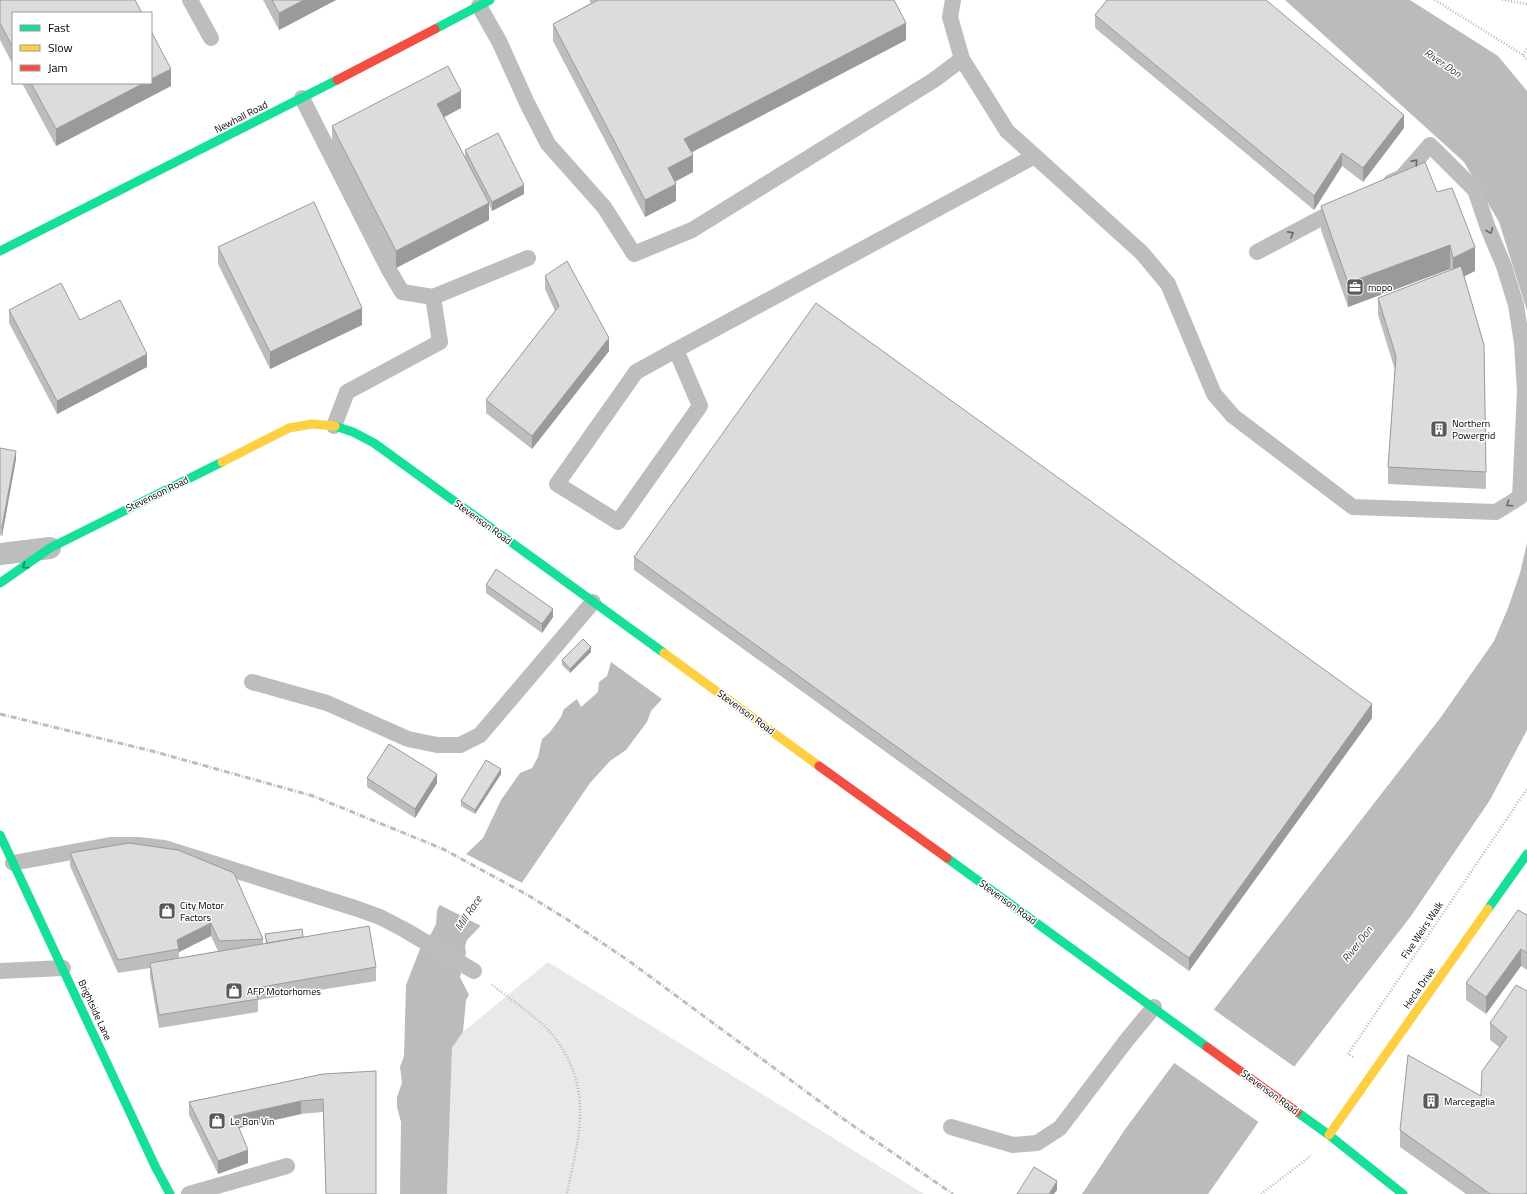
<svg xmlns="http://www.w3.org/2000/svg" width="1527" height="1194" font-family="'Titillium Web',sans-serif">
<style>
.green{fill:#e9e9e9}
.water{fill:#bbb}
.pier{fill:#fff}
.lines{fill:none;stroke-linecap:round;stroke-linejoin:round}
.path{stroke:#b8b8b8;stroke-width:2.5;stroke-dasharray:1 2;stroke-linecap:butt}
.lane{stroke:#bdbdbd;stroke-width:16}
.street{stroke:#bdbdbd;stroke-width:22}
.fast{stroke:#16e098;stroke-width:9}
.slow{stroke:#ffcf43;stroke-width:9}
.jam{stroke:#f24e42;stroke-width:9}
.rail{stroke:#bdbdbd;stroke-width:3;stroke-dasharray:6 2 1 2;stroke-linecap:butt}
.wall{fill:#bdbdbd;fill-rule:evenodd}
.shaded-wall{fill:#9a9a9a}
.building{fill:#dcdcdc;stroke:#9a9a9a}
.oneway{stroke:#686868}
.oneway2{stroke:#0d865b}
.labels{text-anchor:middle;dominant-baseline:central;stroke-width:3;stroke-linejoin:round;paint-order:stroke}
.street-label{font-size:10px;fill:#000;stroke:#fff}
.poi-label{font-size:10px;fill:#000;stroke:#fff;text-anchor:start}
.water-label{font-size:11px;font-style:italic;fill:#3f3f3f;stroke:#fff}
</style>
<rect width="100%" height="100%" fill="#fff"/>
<path class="green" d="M548,962L924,1194H447L452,1048L463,1032Z"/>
<path class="water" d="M1285,0H1410L1498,56L1527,91V311L1499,222L1464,162Z
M1527,543V730L1490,800L1411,916L1294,1067L1253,1130L1208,1194H1082L1126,1128L1215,1008L1441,717L1494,641L1508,608L1520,573Z
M611,662L662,699L651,711L647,722L626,750L610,761L590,783L521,884L467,940L465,946L466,953L460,977L469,995L466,1000L463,1032L452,1048L447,1194H400L401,1122L397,1107V1097L402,1083L400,1067L404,1056L406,985L420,949L432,932L436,924L437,910L465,855L483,838L501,800L520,773L532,768L538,757L542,739L550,732L561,717L564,709L577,699L581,707L598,692L599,682L607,676Z"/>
<path class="pier" d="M464,853L524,884L483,927L438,904Z
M1213,1009L1296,1068L1260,1123L1173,1062Z"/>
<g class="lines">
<path class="path" d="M1435,0L1523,55L1527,60
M1502,0L1527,4
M1523,55L1527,48
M492,985C508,997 525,1009 540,1022C565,1044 580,1077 580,1109C581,1135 572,1168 567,1194
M1353,1057L1348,1054L1527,789
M1261,1194L1303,1162L1311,1155"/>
<path class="lane" d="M190,0L211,38
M953,0L950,17L962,59L1007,131L1142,253L1168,284L1214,394L1233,416L1353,507L1496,512L1520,497L1525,391L1522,343L1516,305L1504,266L1488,228L1475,190L1430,145L1402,177L1391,182
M479,6L499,41L527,103L548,144L604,207L634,254L692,230L934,80L962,59
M302,98L389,270L402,292L433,297L528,258
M1257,252L1340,208
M676,350L700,406L618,522L557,484L636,372L676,350L1035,156
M334,426L347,392L440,342L433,297
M252,682L327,703L408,739L437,745H460L480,735L593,602
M13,863L110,845H139L164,848L355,908L380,917L405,930L474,971
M0,971L63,968
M951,1127L1013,1145L1037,1143L1060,1128L1126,1041L1154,1007
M189,1194L287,1166"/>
<path class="street" d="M0,554L50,548"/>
<path class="fast" d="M435,29L490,0
M0,251L337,80
M335,426L353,432L374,443L664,653
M0,583L50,548L222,462
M0,835L156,1168L170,1194
M947,858L1207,1047
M1488,909L1527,854
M1297,1112L1329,1135L1403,1194"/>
<path class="slow" d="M222,462L289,428L312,424L335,426
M664,653L819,766
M1329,1135L1488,909"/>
<path class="jam" d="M337,80L435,29
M819,766L947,858
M1207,1047L1297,1112"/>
<path class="rail" d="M0,714L152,751L313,796L443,849L526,894L568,920L629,961L842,1118L953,1194"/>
</g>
<path class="wall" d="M0,0L13,13V65L0,40Z
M263,0H336L279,30Z
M589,0H894L906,40L691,153L693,172L675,182L676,201L645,217L553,41V24L591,3Z
M1095,15L1404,128L1363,182L1342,166L1314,210L1095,28Z
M22,83H151L171,86L56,146Z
M461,108L444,117L465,157V150L524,194L492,211L489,204V220L396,268L332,143V126Z
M1437,192L1475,271L1464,276L1484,345L1486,489L1388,484V467L1395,370L1378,315V298L1450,271V269L1348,307L1321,230V206Z
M218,247L362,325L270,369L218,264Z
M545,276L609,351L532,449L486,413V400L555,311L545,289Z
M9,310L80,320L147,367L57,414L9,323Z
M0,448L16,459L2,536L0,535Z
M634,557L1372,718L1189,971L634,570Z
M486,585L553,617L542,633L486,593Z
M591,652L570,673L562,665V660Z
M501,774L475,814L461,806V801Z
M367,778L437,783L415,818L367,787Z
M70,853L263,939V944L266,943L265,934L303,937L376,967V981L258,1000V1012L159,1028L150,976V968L118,973L70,866ZM211,936L218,951L179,958V952Z
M1527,915V970L1521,966L1486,1014L1466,1000V983Z
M1527,991V1194H1466L1400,1147V1130L1481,1096L1499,1047L1490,1040V1023Z
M323,1074L376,1194H326L323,1112L301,1114L239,1128L248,1163L218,1174L189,1115V1102Z"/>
<path class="shaded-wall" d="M304,0H336L279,30V13Z
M906,23V40L684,156V139Z
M171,69V86L56,146V129L144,83H151V79Z
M461,91V108L437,121V104Z
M1404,115V128L1363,182V168Z
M1342,153V166L1314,210V196Z
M693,155V172L668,185V168Z
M676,184V201L645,217V200Z
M524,185V194L492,211V202Z
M489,203V220L396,268V251Z
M1450,245V269L1348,307V283Z
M1475,247V271L1453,282V258Z
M362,308V325L270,369V352Z
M609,338V351L532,449V436Z
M147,354V367L57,414V401Z
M16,451V459L2,536V527Z
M553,609V617L542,633V624Z
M591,647V652L570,673V669Z
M1372,704V718L1189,971V958Z
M501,769V774L475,814V810Z
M437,774V783L415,818V809Z
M211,923V936L179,952L177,940Z
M1521,949V966L1486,1014V997Z
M301,1101V1114L234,1129V1116Z
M248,1150V1163L218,1174V1161Z
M1057,1181V1190L1054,1194H1049Z"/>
<path class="building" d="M0,0H135L142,13H13V48L0,23Z
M272,0H304L279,13Z
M598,0H894L906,23L684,139L693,155L668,168L676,184L645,200L553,24Z
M1107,0H1266L1404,115L1363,168L1342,153L1314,196L1095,15Z
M151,31L171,69L151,79Z
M448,66L461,91L437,104L489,203L396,251L332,126Z
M31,83H144L56,129Z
M498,133L524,185L492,202L465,150Z
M1425,162L1437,192L1452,188L1475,247L1453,258L1450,245L1348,283L1321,206Z
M314,202L362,308L270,352L218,247Z
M567,261L609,338L532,436L486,400L559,306L545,276Z
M1461,266L1484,345L1486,472L1388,467L1396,356L1378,298Z
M61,283L80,320L120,300L147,354L57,401L9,310Z
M816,303L1372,704L1189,958L634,557Z
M0,448L16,451L2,527L0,526Z
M496,569L553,609L542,624L486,585Z
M583,639L591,647L570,669L562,660Z
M389,744L437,774L415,809L367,778Z
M486,760L501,769L475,810L461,801Z
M129,843L178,850L234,873L263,939L219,941L211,923L177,940L179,949L118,960L70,853Z
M1518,910L1527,915V953L1521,949L1486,997L1466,983Z
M369,926L376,967L256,988L258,999L159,1015L150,963Z
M302,929L303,937L267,943L265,934Z
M1516,985L1527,991V1194H1490L1400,1130L1408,1055L1481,1096L1482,1071L1507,1037L1490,1023Z
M376,1071V1194H326L323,1099L301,1101L234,1116L248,1150L218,1161L189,1102L323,1074Z
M1034,1167L1057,1181L1049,1194H1017Z"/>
<defs><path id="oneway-chevron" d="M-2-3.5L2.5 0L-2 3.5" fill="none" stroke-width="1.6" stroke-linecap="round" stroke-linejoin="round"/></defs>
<g class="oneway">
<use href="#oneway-chevron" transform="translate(1415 162) rotate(-48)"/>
<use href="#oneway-chevron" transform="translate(1490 231) rotate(68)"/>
<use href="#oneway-chevron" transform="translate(1291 234) rotate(-28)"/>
<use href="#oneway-chevron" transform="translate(1509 504) rotate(146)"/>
</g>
<use class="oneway2" href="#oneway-chevron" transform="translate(25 566) rotate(144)"/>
<defs>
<g id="office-square" transform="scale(0.9)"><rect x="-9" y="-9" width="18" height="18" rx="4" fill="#595959" stroke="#fff"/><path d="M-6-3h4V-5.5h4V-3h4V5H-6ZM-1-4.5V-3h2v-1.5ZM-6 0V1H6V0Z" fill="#fff"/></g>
<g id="building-square" transform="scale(0.9)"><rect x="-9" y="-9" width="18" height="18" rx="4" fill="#595959" stroke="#fff"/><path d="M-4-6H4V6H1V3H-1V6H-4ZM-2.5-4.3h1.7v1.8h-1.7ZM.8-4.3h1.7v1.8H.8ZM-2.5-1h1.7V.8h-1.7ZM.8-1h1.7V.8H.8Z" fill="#fff"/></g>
<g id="shop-square" transform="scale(0.9)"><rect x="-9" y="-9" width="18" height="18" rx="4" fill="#595959" stroke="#fff"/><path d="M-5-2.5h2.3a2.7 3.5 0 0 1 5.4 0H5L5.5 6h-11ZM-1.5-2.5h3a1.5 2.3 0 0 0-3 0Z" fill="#fff"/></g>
</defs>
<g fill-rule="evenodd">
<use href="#office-square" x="1355" y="287"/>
<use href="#building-square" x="1439" y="429"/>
<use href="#shop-square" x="167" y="911"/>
<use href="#shop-square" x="234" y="991"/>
<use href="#building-square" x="1431" y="1101"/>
<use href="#shop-square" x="217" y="1121"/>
</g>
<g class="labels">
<g class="street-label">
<text transform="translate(241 117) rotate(-27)">Newhall Road</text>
<text transform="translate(157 494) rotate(-26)">Stevenson Road</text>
<text transform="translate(483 522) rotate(36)">Stevenson Road</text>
<text transform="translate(746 712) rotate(36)">Stevenson Road</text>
<text transform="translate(1008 902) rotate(36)">Stevenson Road</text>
<text transform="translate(1422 930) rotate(-56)">Five Weirs Walk</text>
<text transform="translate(1419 988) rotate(-55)">Hecla Drive</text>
<text transform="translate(95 1010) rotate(65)">Brightside Lane</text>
<text transform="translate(1270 1092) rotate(36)">Stevenson Road</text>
</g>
<g class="poi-label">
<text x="1368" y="287">mopo</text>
<text x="1452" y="423">Northern<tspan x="1452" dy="12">Powergrid</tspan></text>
<text x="180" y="905">City Motor<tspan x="180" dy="12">Factors</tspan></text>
<text x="247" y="991">AFP Motorhomes</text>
<text x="1444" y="1101">Marcegaglia</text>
<text x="230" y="1121">Le Bon Vin</text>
</g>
<g class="water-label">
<text transform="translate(1443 63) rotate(34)">River Don</text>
<text transform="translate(468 913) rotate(-56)">Mill Race</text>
<text transform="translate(1357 944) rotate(-52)">River Don</text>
</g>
</g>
<rect x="12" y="12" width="140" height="72" fill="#ffffff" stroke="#999999"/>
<rect x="20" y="25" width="20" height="6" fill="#16e098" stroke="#999999"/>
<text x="48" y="32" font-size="12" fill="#000000">Fast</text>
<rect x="20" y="45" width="20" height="6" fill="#ffcf43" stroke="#999999"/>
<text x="48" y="52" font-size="12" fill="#000000">Slow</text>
<rect x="20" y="65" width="20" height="6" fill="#f24e42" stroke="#999999"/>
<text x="48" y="72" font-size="12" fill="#000000">Jam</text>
</svg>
